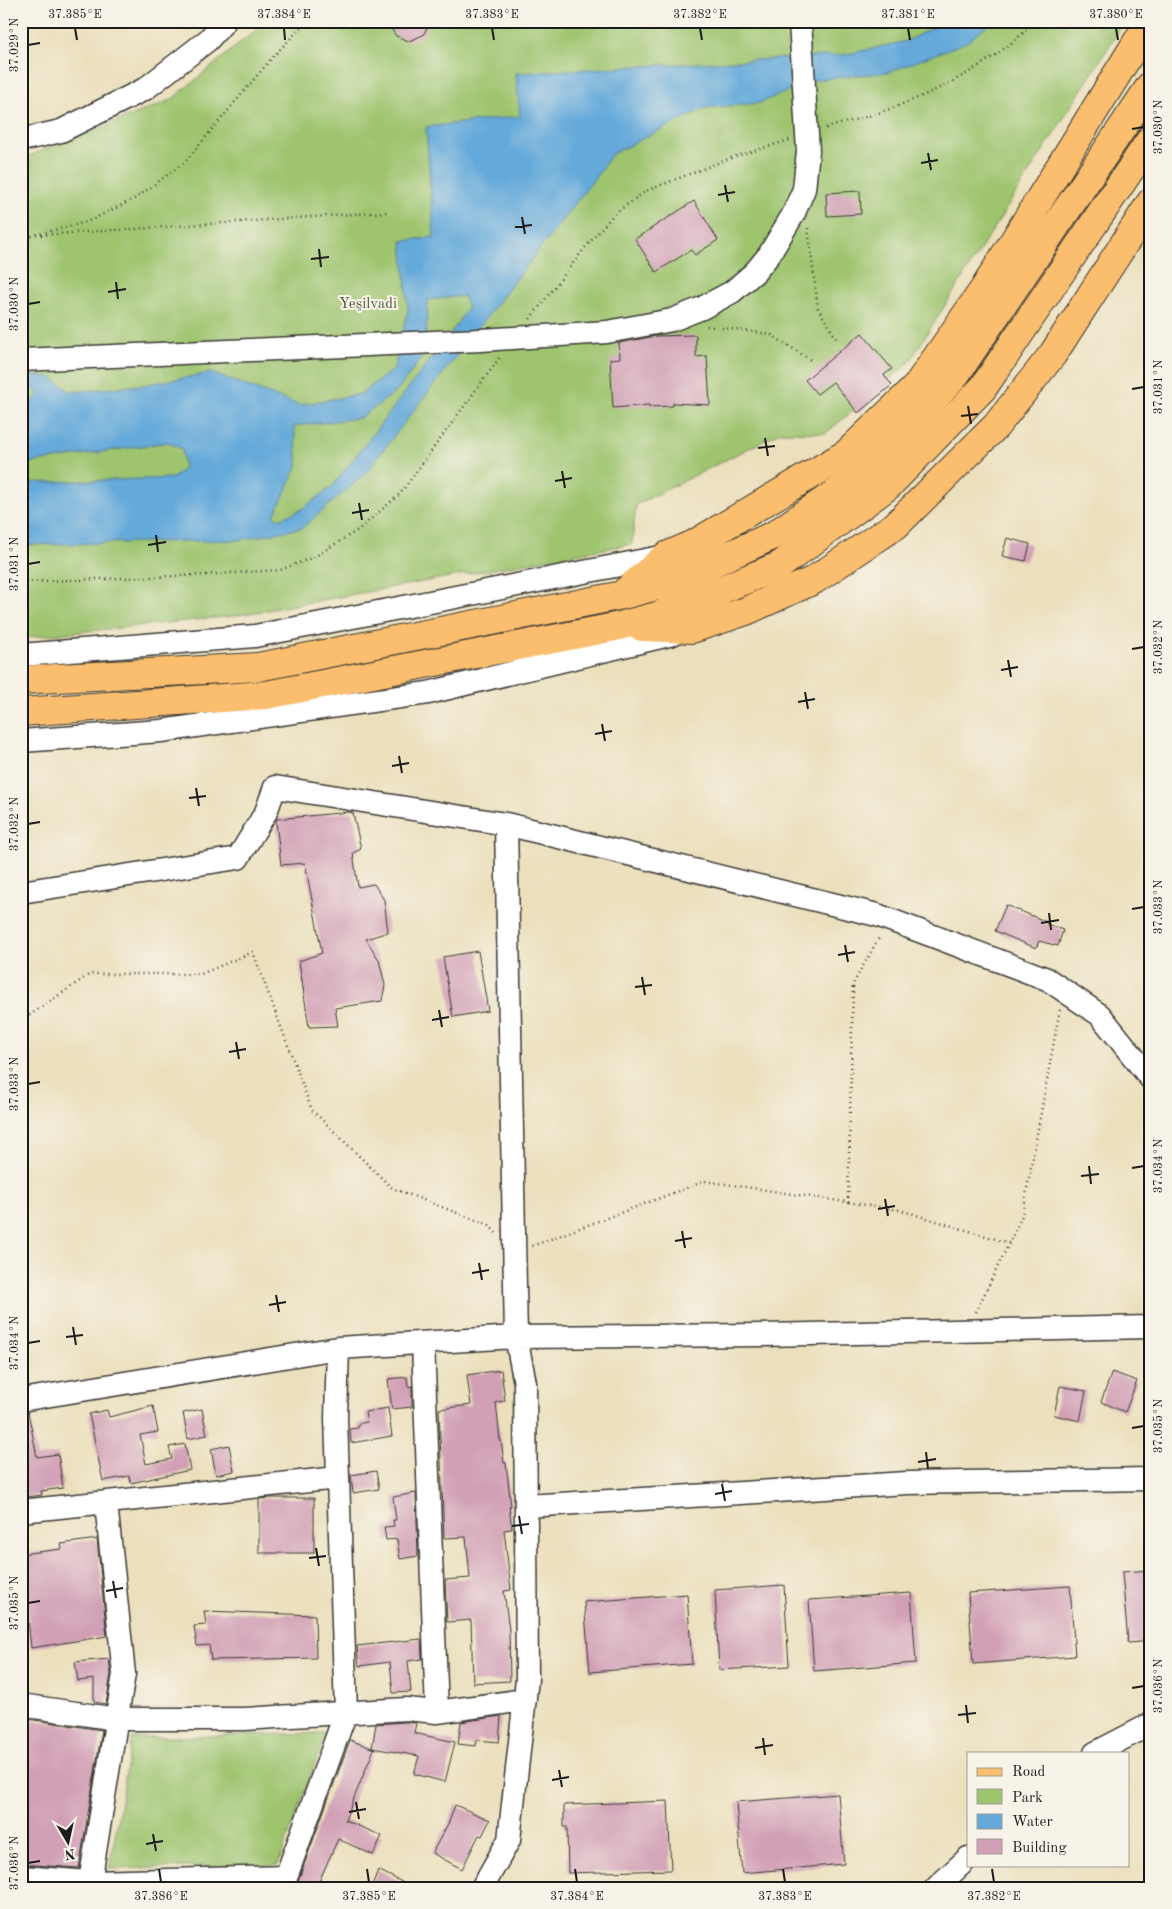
<svg xmlns="http://www.w3.org/2000/svg" width="1172" height="1909" font-family="'Old Standard TT',serif">
<style>
.green{fill:#9ec46e;stroke:#5d7045}
.water{fill:#64a9da;stroke:#40627b;fill-rule:evenodd}
.building{fill:#d1a0b6}
.lines{fill:none;stroke-linecap:round;stroke-linejoin:round}
.minor-casing{stroke:#3b3934;stroke-width:25}
.major-casing{stroke:#3b3934;stroke-width:30}
.path{stroke:#3b3934;stroke-width:2.5;stroke-dasharray:1 4;stroke-linecap:butt}
.minor{stroke:#fff;stroke-width:22}
.major{stroke:#fabe6e;stroke-width:28}
.ticks{fill:none;stroke:#1c1c1c;stroke-width:2}
.labels{text-anchor:middle;dominant-baseline:central;stroke-width:4;stroke-linejoin:round;paint-order:stroke}
.park-label{font-size:15px;fill:#4a5739;stroke:#f7f3e8}
.neatline{fill:none;stroke:#1c1c1c;stroke-width:2}
.ticks-label{font-size:12px;text-anchor:middle;fill:#1c1c1c}
</style>
<rect width="100%" height="100%" fill="#f7f3e8"/>
<filter id="ink" filterUnits="userSpaceOnUse"><feTurbulence type="fractalNoise" baseFrequency=".02" numOctaves="2"/><feDisplacementMap in="SourceGraphic" scale="10" xChannelSelector="R" yChannelSelector="G"/><feConvolveMatrix kernelMatrix="1 2 1 2 8 2 1 2 1" color-interpolation-filters="sRGB"/></filter>
<filter id="wash" filterUnits="userSpaceOnUse"><feTurbulence type="fractalNoise" baseFrequency=".0096" numOctaves="4" result="noise"/><feDisplacementMap in="SourceGraphic" scale="20" xChannelSelector="R" yChannelSelector="G"/><feGaussianBlur stdDeviation="1.12" result="paint"/><feColorMatrix in="noise" values="0 0 0 0 0 0 0 0 0 0 0 0 0 0 0 0 0 1.4 0 .05"/><feComposite in="paint" operator="in"/></filter>
<g filter="url(#wash)">
<rect width="100%" height="100%" fill="#ebdfbc"/>
<path class="green" d="M263,21H1125L908,364L826,433L781,432L636,505L632,544L234,616L21,638V159L171,100L257,29Z
M326,1733L278,1865L109,1869L132,1738Z"/>
<path class="water" d="M945,21H992L967,42L889,72L814,80L760,103L705,108L612,154L595,178L363,476L302,528L239,540L21,545V483L173,478L184,468L182,449L168,442L21,464V407L28,406L39,394L29,386H21V374L50,377L71,392L143,385L211,373L299,405L361,394L394,369L408,309L402,241L434,237L426,127L520,116L516,73L843,55L907,41ZM463,296L468,307L451,333L332,487L299,511L279,519L274,516L298,465L294,426L360,418L397,391L425,353L428,300Z"/>
<g id="blocks">
<path class="building" d="M386,21H431L423,35L409,41L396,36Z
M860,191L861,214L827,216L826,193Z
M694,201L718,240L695,255L691,250L656,272L635,239Z
M862,333L892,369L884,375L892,385L858,413L833,382L817,394L805,380Z
M696,335V357L707,356L710,405L673,403V406L649,407V405L613,408L610,359L620,358L619,343L656,336Z
M1007,538L1030,544L1026,561L1002,556Z
M349,812L353,813L361,849L353,853L358,887L374,884L384,900L388,932L366,939L379,960L385,985L382,1001L335,1008L338,1026L309,1027L299,961L322,953L305,863L281,865L276,821L277,819Z
M1006,905L1047,922L1046,924L1063,930L1058,946L1039,941L1036,948L995,931Z
M478,951L488,1011L453,1017L443,957Z
M501,1370L505,1401L496,1402L500,1440H501L504,1463H506L511,1506H509L512,1529L504,1530L511,1590L504,1591L509,1630L510,1681L473,1683L471,1620L447,1622L445,1580L470,1578L466,1537L444,1538L439,1409L471,1405L467,1375Z
M1112,1372L1137,1381L1125,1412L1101,1402Z
M407,1377L408,1387L412,1386V1407L392,1409L388,1379Z
M1060,1386L1086,1391L1080,1421L1054,1415Z
M153,1406L158,1432L140,1435L146,1464L172,1459L169,1447L185,1444L190,1470L131,1483L129,1476L103,1481L89,1414L107,1410L109,1417Z
M388,1408L392,1436L351,1443L350,1429L358,1428V1424L367,1422L365,1412Z
M202,1409L207,1435L188,1439L183,1413Z
M28,1412L37,1457L58,1454L63,1488L41,1491L42,1495L27,1497L21,1473V1413Z
M229,1445L234,1471L216,1475L211,1449Z
M376,1471L379,1489L353,1493L351,1475Z
M416,1493L418,1556L400,1559L397,1539L386,1540L384,1527L394,1526L393,1520H396L393,1497Z
M272,1498H314V1553H259V1499Z
M97,1539L107,1636L31,1648L25,1590H23L21,1578V1554L62,1549L61,1544Z
M1151,1570V1641L1128,1643L1122,1572Z
M784,1585L789,1666L719,1670L715,1590Z
M1070,1586L1075,1656L973,1664L968,1593Z
M911,1593L916,1663L814,1671L809,1600Z
M687,1594L692,1664L590,1672L584,1602Z
M204,1611L315,1615L316,1658L211,1660L209,1645L197,1646L194,1626L206,1625Z
M421,1639L422,1659L408,1661L411,1692L393,1693L390,1662L359,1666L357,1646Z
M109,1659L111,1674L106,1704L94,1702V1679L78,1681L75,1662Z
M501,1716L499,1742L477,1740L476,1746L458,1744L461,1722Z
M27,1719L102,1730L79,1868L21,1864V1748Z
M406,1722L416,1723L414,1733L455,1742L445,1782L414,1774L419,1756L372,1748L376,1724Z
M350,1740L374,1749L345,1820L382,1836L373,1855L338,1839L316,1888H306L297,1884Z
M838,1794L844,1864L742,1873L736,1802Z
M668,1801L671,1870L568,1873L567,1827H564V1805Z
M455,1805L490,1820L482,1836L479,1835L462,1869L432,1853L449,1822Z
M378,1870L414,1888H371Z"/>
</g>
</g>
<g filter="url(#ink)">
<use href="#blocks" fill-opacity="0" stroke="#3b3934" stroke-width="1"/>
<g class="lines">
<g class="minor-casing">
<path id="minor" d="M21,140L61,131L145,89L208,40L225,21
M21,360L481,340L607,332L672,320L702,308L732,292L755,272L769,255L794,213L804,189L808,151L800,21
M21,655L255,636L666,556
M21,741L161,731L428,693L673,634
M21,892L238,858L266,812L275,787L506,824L877,915L1047,979L1100,1015L1151,1079
M423,1343L437,1712
M21,1400L338,1348L516,1337L763,1335L1151,1327
M526,1506L907,1483L1151,1479
M21,1511L338,1478
M21,1705L117,1719H245L406,1709L437,1712L525,1700
M1095,1753L1151,1724
M21,1877L91,1882L286,1877L346,1712L336,1418L338,1348
M89,1888L124,1674L106,1503
M482,1888L509,1840L527,1679L525,1383L516,1337L506,824
M936,1888L968,1858"/>
</g>
<g class="major-casing">
<path id="major" d="M626,591L666,556L694,544L846,454L916,387L984,289L1150,21
M642,627L692,629L746,611L814,580L896,525L996,426L1053,354L1151,202
M21,680L258,667L623,595L668,583L774,535L862,475L954,377L1151,85
M21,712L266,695L615,627L657,616L779,566L888,486L983,388L1151,139"/>
</g>
<path class="path" d="M826,128C850,121 876,115 900,105C950,86 997,59 1036,21
M808,228L818,308L837,340
M41,235L387,212
M21,236H30L87,222L136,198L185,162L271,59L307,21
M530,319L584,249L614,214L646,191L733,157L790,140
M707,326L770,334L812,361
M21,582L201,575L280,570L314,557L358,530L400,494L500,357
M21,1021L90,974H201L253,952L312,1110L392,1188L489,1225L496,1233
M848,1203L853,984L880,936
M532,1246L705,1181L900,1210L1009,1243
M976,1312L1022,1216L1060,1009"/>
<use href="#minor" class="minor"/>
<use href="#major" class="major"/>
</g>
</g>
<path class="ticks" d="M75,28L77,40M284,28L285,40M492,28L494,40M700,28L702,40M908,28L910,40M1116,28L1118,40M28,45L40,43M1132,129L1144,127M928,153L931,170M921,163L938,160M725,185L728,202M718,195L735,192M522,217L525,234M515,227L532,225M319,249L321,267M311,259L329,257M116,282L118,299M108,292L126,289M28,304L40,302M1132,389L1144,387M968,406L971,424M961,416L978,414M765,438L768,456M758,448L775,446M562,471L565,488M555,481L572,478M359,503L362,520M352,513L369,510M156,535L158,552M148,545L166,542M28,564L40,562M1132,649L1144,647M1008,660L1011,677M1001,670L1018,667M805,692L808,709M798,702L815,699M602,724L605,741M595,734L612,731M399,756L402,773M392,766L409,763M196,788L199,806M189,798L206,796M28,824L40,822M1132,909L1144,907M1049,913L1051,930M1041,923L1059,920M845,945L848,962M838,955L855,952M642,977L645,995M635,987L652,985M439,1010L442,1027M432,1020L449,1017M236,1042L239,1059M229,1052L246,1049M28,1084L40,1082M1089,1166L1091,1184M1132,1168L1144,1166M1081,1176L1099,1174M885,1199L888,1216M878,1209L895,1206M682,1231L685,1248M675,1241L692,1238M479,1263L482,1280M472,1273L489,1270M276,1295L279,1312M269,1305L286,1302M73,1327L76,1345M66,1337L83,1335M28,1343L40,1341M1132,1428L1144,1426M926,1452L928,1469M918,1462L936,1459M722,1484L725,1501M715,1494L732,1491M519,1516L522,1534M512,1526L529,1524M316,1548L319,1566M309,1558L326,1556M113,1581L116,1598M106,1591L123,1588M28,1603L40,1601M1132,1688L1144,1686M966,1705L968,1723M958,1715L976,1713M763,1738L765,1755M755,1748L773,1745M559,1770L562,1787M552,1780L569,1777M356,1802L359,1819M349,1812L366,1809M153,1834L156,1851M146,1844L163,1841M28,1863L40,1861M159,1869L161,1882M367,1869L369,1882M575,1869L577,1882M783,1869L785,1882M992,1869L994,1882"/>
<g class="labels">
<g class="park-label">
<text x="368" y="304">Yeşilvadi</text>
</g>
</g>
<rect width="1172" height="1909" fill="none" stroke="#f7f3e8" stroke-width="55"/>
<rect x="967" y="1752" width="162" height="115" fill="#f7f3e8" stroke="#9f9d96"/>
<rect x="977" y="1768" width="25" height="8" fill="#fabe6e" stroke="#9f9d96"/>
<text x="1012" y="1776" font-size="15" fill="#1c1c1c">Road</text>
<rect x="977" y="1789" width="25" height="15" fill="#9ec46e" stroke="#9f9d96"/>
<text x="1012" y="1802" font-size="15" fill="#1c1c1c">Park</text>
<rect x="977" y="1814" width="25" height="15" fill="#64a9da" stroke="#9f9d96"/>
<text x="1012" y="1826" font-size="15" fill="#1c1c1c">Water</text>
<rect x="977" y="1839" width="25" height="15" fill="#d1a0b6" stroke="#9f9d96"/>
<text x="1012" y="1852" font-size="15" fill="#1c1c1c">Building</text>
<g transform="translate(68 1842) rotate(171)" stroke="#f7f3e8" stroke-width="4" paint-order="stroke">
<path d="M0-4L9 19L0 12L-9 19Z" fill="#1c1c1c"/>
<text y="-8" font-size="14" font-weight="bold" text-anchor="middle" fill="#1c1c1c">N</text>
</g>
<rect x="28" y="28" width="1116" height="1854" class="neatline"/>
<g class="ticks-label">
<text x="75" y="18">37.385°E</text>
<text x="284" y="18">37.384°E</text>
<text x="492" y="18">37.383°E</text>
<text x="700" y="18">37.382°E</text>
<text x="908" y="18">37.381°E</text>
<text x="1116" y="18">37.380°E</text>
<text transform="translate(14 45) rotate(-90)" y="4">37.029°N</text>
<text transform="translate(1158 127) rotate(-90)" y="4">37.030°N</text>
<text transform="translate(14 304) rotate(-90)" y="4">37.030°N</text>
<text transform="translate(1158 387) rotate(-90)" y="4">37.031°N</text>
<text transform="translate(14 564) rotate(-90)" y="4">37.031°N</text>
<text transform="translate(1158 647) rotate(-90)" y="4">37.032°N</text>
<text transform="translate(14 824) rotate(-90)" y="4">37.032°N</text>
<text transform="translate(1158 907) rotate(-90)" y="4">37.033°N</text>
<text transform="translate(14 1084) rotate(-90)" y="4">37.033°N</text>
<text transform="translate(1158 1166) rotate(-90)" y="4">37.034°N</text>
<text transform="translate(14 1343) rotate(-90)" y="4">37.034°N</text>
<text transform="translate(1158 1426) rotate(-90)" y="4">37.035°N</text>
<text transform="translate(14 1603) rotate(-90)" y="4">37.035°N</text>
<text transform="translate(1158 1686) rotate(-90)" y="4">37.036°N</text>
<text transform="translate(14 1863) rotate(-90)" y="4">37.036°N</text>
<text x="161" y="1900">37.386°E</text>
<text x="369" y="1900">37.385°E</text>
<text x="577" y="1900">37.384°E</text>
<text x="785" y="1900">37.383°E</text>
<text x="994" y="1900">37.382°E</text>
</g>
</svg>
